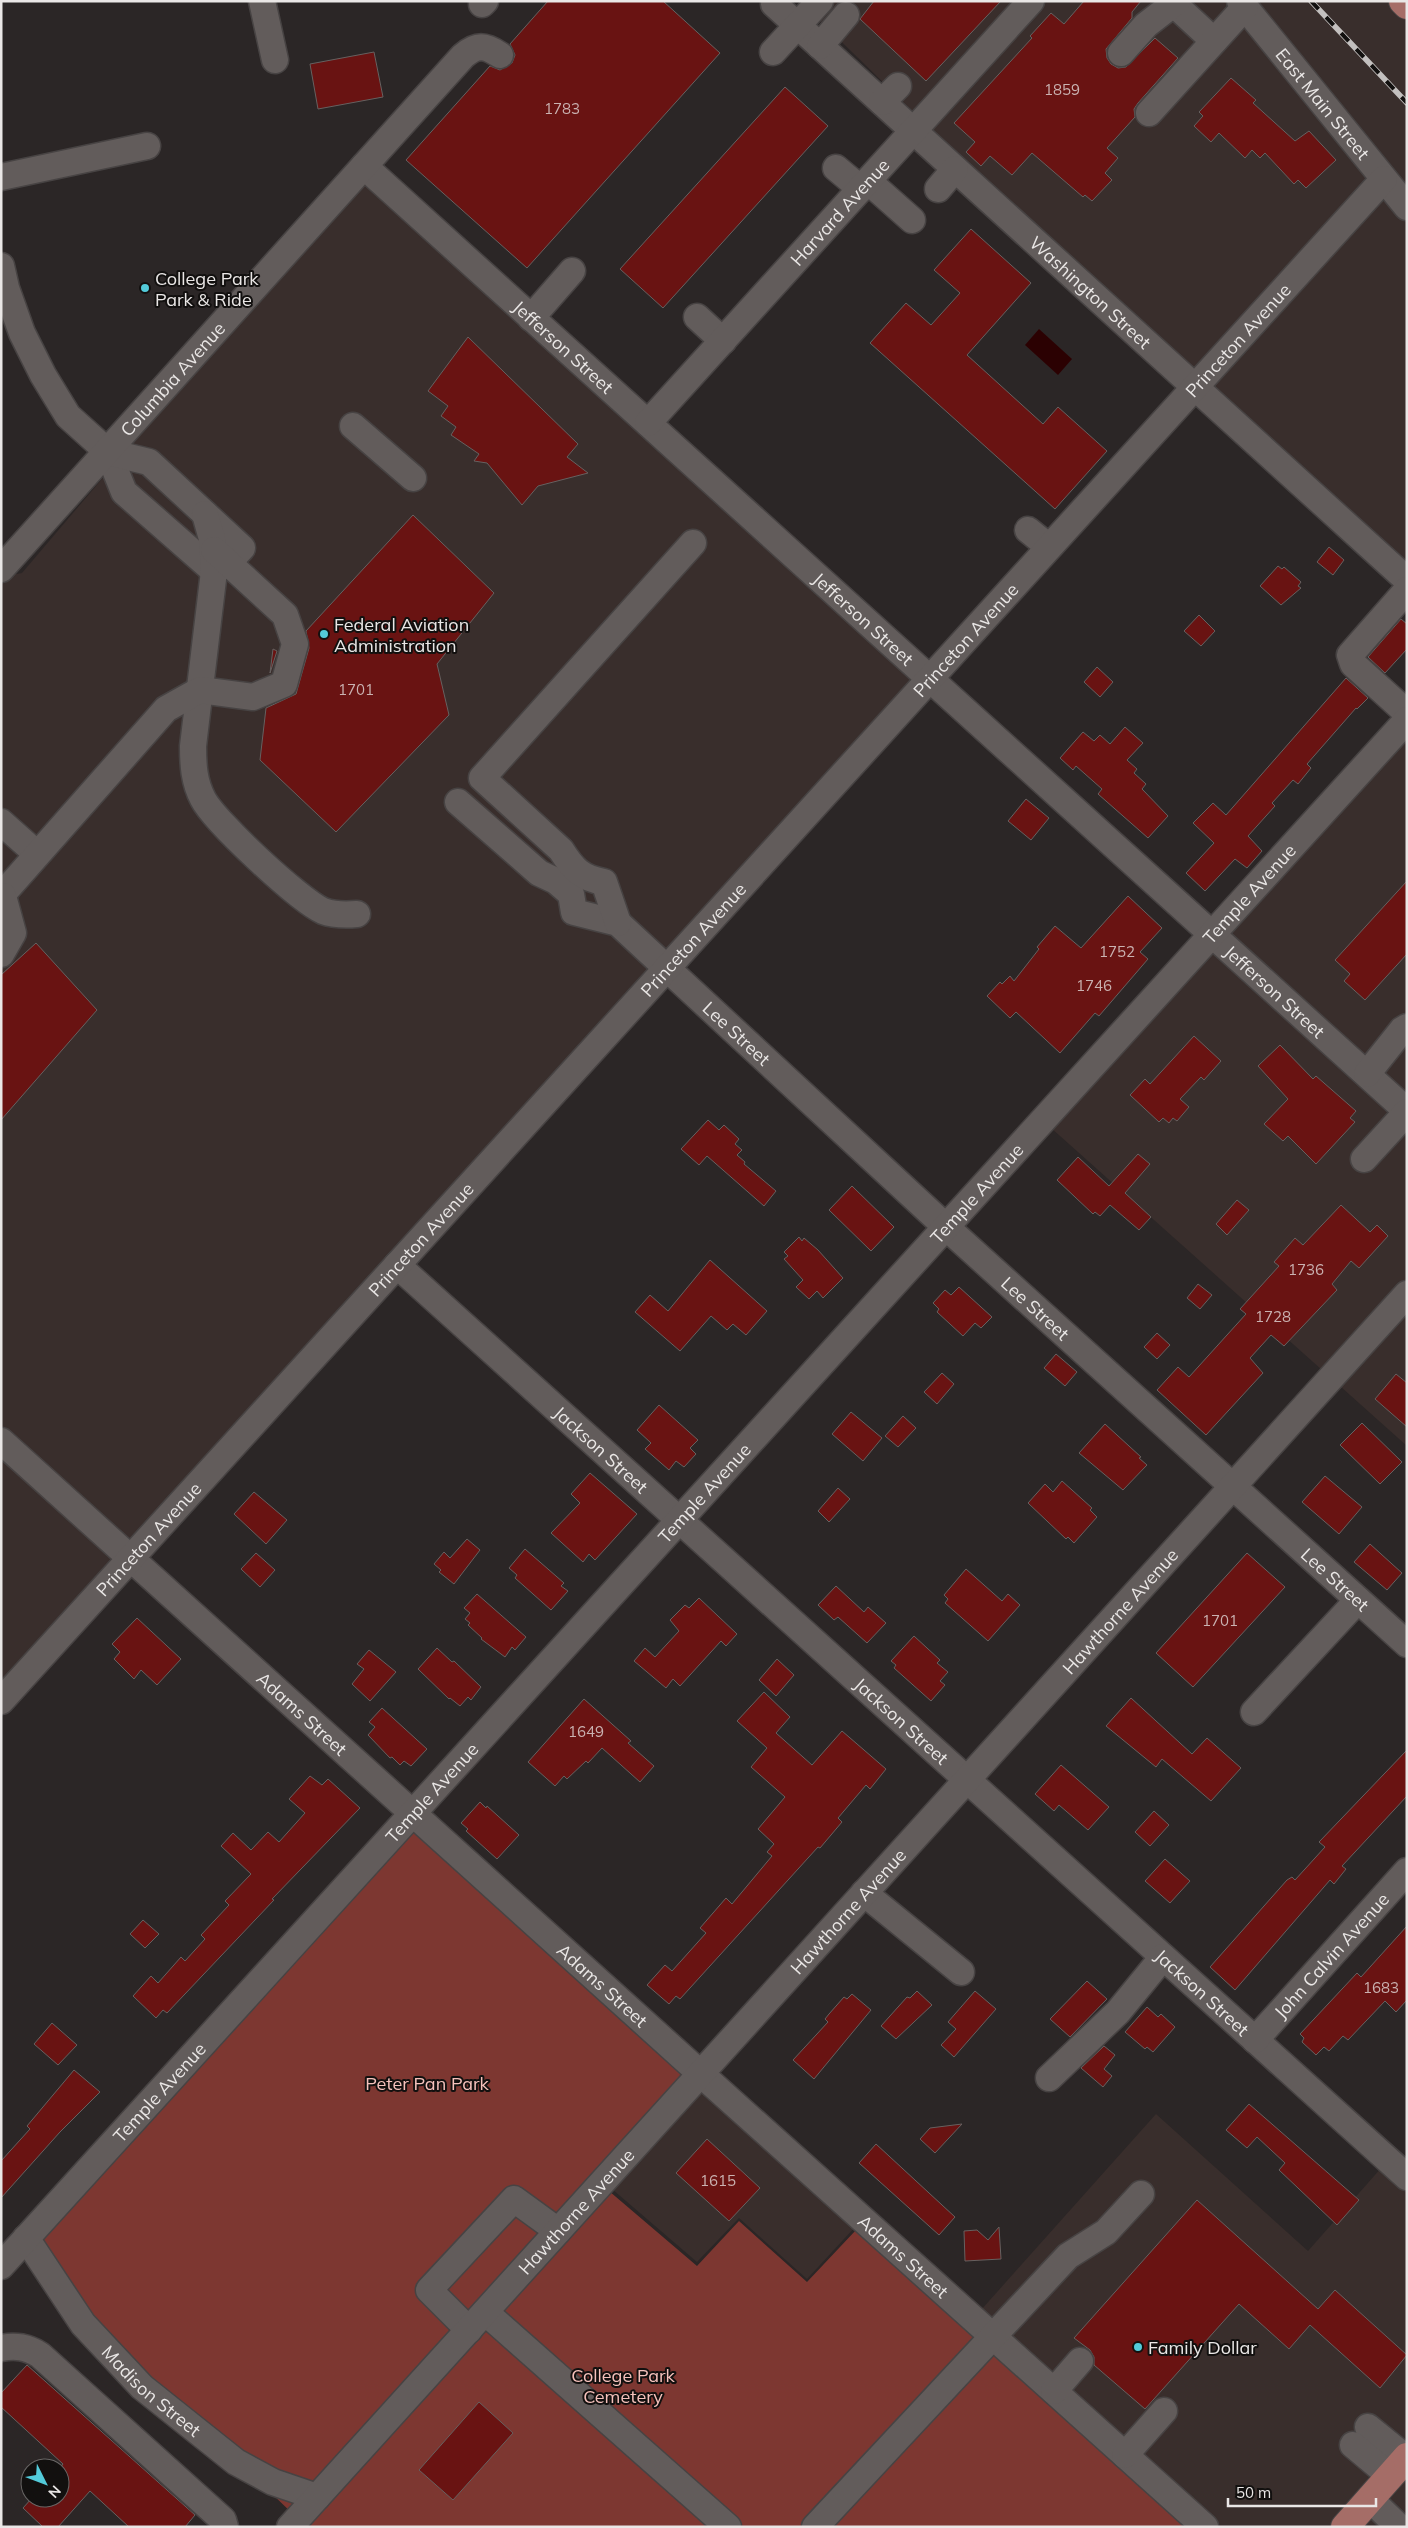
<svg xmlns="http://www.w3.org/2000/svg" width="1408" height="2528" font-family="Mulish,sans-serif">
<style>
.built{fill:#392e2c}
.green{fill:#7d3731}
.water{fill:#2b0102}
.building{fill:#691312;stroke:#666160}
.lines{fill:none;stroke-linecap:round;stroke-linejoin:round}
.minor-casing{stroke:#474343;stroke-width:29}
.major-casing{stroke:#474343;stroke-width:30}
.minor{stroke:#625c5b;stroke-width:26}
.major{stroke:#a56d67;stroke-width:28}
.rail-casing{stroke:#c3c0bf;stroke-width:5.5}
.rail{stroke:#12100f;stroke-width:4;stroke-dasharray:11;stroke-linecap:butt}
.poi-dot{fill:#53cbda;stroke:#12100f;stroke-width:2}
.labels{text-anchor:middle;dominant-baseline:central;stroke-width:4;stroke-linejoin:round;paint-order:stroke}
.number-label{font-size:15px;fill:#cab2b1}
.street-label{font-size:18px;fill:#eae7e6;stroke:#12100f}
.poi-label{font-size:18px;fill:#eae7e6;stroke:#12100f;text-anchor:start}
.park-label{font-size:18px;fill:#f6c2bc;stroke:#12100f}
</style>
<rect width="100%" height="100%" fill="#2b2626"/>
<path class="built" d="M825,1H1407V593L814,15Z
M366,168L916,677L1,1682V577L22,573Z
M1407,710V1446L1041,1119Z
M708,2071L868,2213L807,2279L739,2218L697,2262L612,2189Z
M1156,2114L1308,2251L1382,2167L1407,2190V2527H1215L981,2310Z"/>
<path class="green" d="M412,1805L708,2071L296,2517L88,2317L34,2249Z
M609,2191L697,2266L739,2221L807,2282L856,2230L1187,2527H305Z"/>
<path class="water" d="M1039,329L1072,359L1058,375L1025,345Z"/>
<path class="building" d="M548,1H663L720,53L527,268L406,160L490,66L500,70L512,63L515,55L510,44Z
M874,1H1001L926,81L860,19Z
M1084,1H1141L1132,12V18L1106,49L1107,58L1111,64L1118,68L1126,67L1155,38L1178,58L1138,103L1134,109L1135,117L1107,148L1118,158L1105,173L1112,180L1092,201L1085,195L1083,197L1032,153L1012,175L990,156L981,166L966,152L975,142L954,123L1032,38L1030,36L1051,13L1064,24Z
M374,52L383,97L318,109L310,64Z
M1231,78L1256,100L1253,103L1295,141L1309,131L1336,160L1306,188L1298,180L1294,184L1265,153L1260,158L1252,150L1245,158L1219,133L1211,142L1194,126L1203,116L1199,112Z
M785,87L828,126L663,308L620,269Z
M971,229L1031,283L967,355L1043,424L1058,407L1107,451L1055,509L870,343L906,303L931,325L960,293L934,270Z
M468,337L578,444L567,457L588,473L538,486L522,505L487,463L474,461L479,454L451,435L456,427L441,416L448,406L428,391Z
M413,515L494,593L437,664L449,715L336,832L260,760L266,708L296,694L309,648L306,631Z
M1329,547L1344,560L1333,575L1317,562Z
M1278,566L1282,569L1284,567L1301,582L1298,586L1301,588L1281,605L1260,586Z
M1199,615L1215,631L1201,646L1184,631Z
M1401,619L1407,624V649L1385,673L1368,657Z
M273,649L277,651L270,673Z
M1097,667L1113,682L1100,697L1084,682Z
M1346,678L1368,698L1357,709L1356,708L1307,764L1311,768L1298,784L1293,780L1272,803L1275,806L1248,836L1262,851L1247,868L1235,859L1205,891L1186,873L1214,843L1193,823L1213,803L1226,815Z
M1125,727L1143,743L1127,760L1137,769L1134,773L1146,784L1142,789L1168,816L1148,838L1098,794L1102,789L1076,766L1073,770L1060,758L1083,732L1094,741L1100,735L1110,744Z
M1026,799L1049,818L1031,840L1008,821Z
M1407,881V954L1365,1000L1344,981L1350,974L1335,960Z
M1128,896L1162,928L1140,952L1148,959L1099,1016L1095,1013L1060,1053L1016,1012L1010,1018L987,996L1000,982L1002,984L1010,976L1014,981L1039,949L1037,947L1055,926L1081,948Z
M36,943L97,1010L1,1120V975Z
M1194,1036L1221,1061L1204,1080L1201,1077L1180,1099L1189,1107L1177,1121L1173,1118L1169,1123L1163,1118L1159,1122L1130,1095L1145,1079L1150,1084Z
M1280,1045L1313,1079L1316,1076L1356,1111L1350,1118L1355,1122L1316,1164L1288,1136L1283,1141L1264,1124L1288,1099L1258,1066Z
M708,1120L719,1130L724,1125L739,1139L735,1144L742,1150L737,1155L745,1162L744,1164L776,1191L764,1206L707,1156L699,1165L681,1149Z
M1138,1154L1150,1164L1125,1193L1151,1217L1139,1230L1110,1205L1100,1216L1095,1212L1093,1214L1057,1180L1078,1157L1109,1186Z
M852,1186L894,1227L871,1251L829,1210Z
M1237,1200L1249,1210L1227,1235L1216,1224Z
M1341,1205L1370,1232L1377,1225L1388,1236L1359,1268L1351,1261L1332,1284L1337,1290L1284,1346L1271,1335L1250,1358L1263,1373L1206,1435L1157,1390L1178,1367L1189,1377L1246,1314L1240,1309L1279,1266L1274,1262L1295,1238L1303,1245Z
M799,1237L802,1241L804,1238L818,1250L843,1278L823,1298L817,1291L809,1299L796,1287L803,1280L784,1259L788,1256L784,1252Z
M710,1260L767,1311L746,1335L733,1324L727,1330L711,1316L680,1351L635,1312L650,1295L668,1311Z
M1198,1284L1212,1295L1200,1309L1187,1298Z
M959,1287L992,1317L981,1328L975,1323L963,1336L937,1312L939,1309L933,1303L945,1290L951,1295Z
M1157,1333L1170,1345L1157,1359L1144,1347Z
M1056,1354L1077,1372L1065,1386L1044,1368Z
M942,1373L954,1384L937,1404L924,1392Z
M1396,1374L1407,1383V1427L1375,1399Z
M659,1405L698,1440L690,1448L696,1454L684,1467L676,1461L669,1470L645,1449L651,1443L637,1430Z
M851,1412L882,1438L863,1461L832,1434Z
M903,1416L916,1428L898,1447L885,1436Z
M1362,1423L1402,1462L1380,1484L1340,1445Z
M1105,1424L1141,1457L1139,1458L1147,1465L1123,1490L1079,1453Z
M590,1473L637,1514L595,1560L589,1554L583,1562L551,1533L580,1503L571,1494Z
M1325,1476L1362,1507L1339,1534L1302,1502Z
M1062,1481L1092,1508L1090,1510L1097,1517L1074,1543L1068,1537L1066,1539L1028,1503L1045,1484L1053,1492Z
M838,1488L850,1499L829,1522L818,1511Z
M254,1492L287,1520L266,1544L234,1514Z
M467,1539L480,1550L454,1584L439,1572L441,1570L434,1564L444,1552L450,1558Z
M1370,1544L1402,1573L1387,1590L1354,1562Z
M525,1549L564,1583L561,1586L568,1591L551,1610L515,1578L517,1575L509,1568Z
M256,1553L275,1570L260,1587L241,1569Z
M1247,1553L1285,1587L1193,1687L1156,1653Z
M966,1569L1002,1601L1008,1594L1020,1605L988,1641L945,1603L948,1599L944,1595Z
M836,1586L864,1612L868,1607L886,1623L867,1643L838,1617L834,1620L818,1605Z
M477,1594L526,1637L515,1650L512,1647L505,1657L481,1639L482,1638L468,1625L470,1623L465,1619L470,1613L464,1608Z
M699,1598L737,1634L726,1646L721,1641L680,1686L673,1679L666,1688L634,1661L645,1648L655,1657L679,1631L670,1620L685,1605L689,1608Z
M137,1618L181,1659L157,1685L141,1670L134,1679L114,1659L120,1652L112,1644Z
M914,1636L940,1660L937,1663L948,1672L940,1681L945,1685L931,1701L894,1668L896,1665L891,1661Z
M437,1648L452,1662L454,1661L481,1687L471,1700L468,1697L460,1706L450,1698L449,1699L418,1669Z
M369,1650L396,1672L370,1701L352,1684L364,1669L357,1664Z
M777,1659L794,1675L776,1696L759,1680Z
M764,1692L790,1717L776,1733L812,1765L842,1731L886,1769L870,1789L866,1785L838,1818L842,1822L820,1848L818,1847L680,1999L676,1996L669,2004L647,1985L665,1965L672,1971L706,1933L700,1928L726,1898L732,1904L772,1856L767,1852L774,1844L758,1829L785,1797L751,1767L767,1748L737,1721Z
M1131,1698L1192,1754L1207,1738L1241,1768L1211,1801L1162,1759L1156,1767L1106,1726Z
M584,1699L631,1741L628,1743L654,1766L640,1782L602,1748L588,1763L586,1761L567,1779L564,1776L555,1786L528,1762Z
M382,1708L427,1749L411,1766L404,1761L400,1765L392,1757L390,1758L368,1735L375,1727L369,1722Z
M1407,1750V1796L1342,1866L1346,1869L1334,1884L1330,1880L1235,1990L1210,1967L1287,1880L1292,1877L1295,1880L1325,1847L1319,1842Z
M1061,1765L1109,1807L1088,1830L1059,1805L1054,1811L1035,1794Z
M310,1776L322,1785L328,1779L360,1808L272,1899L274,1900L167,2013L163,2010L156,2018L133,1996L151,1976L158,1983L181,1957L185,1961L205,1939L201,1935L229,1905L225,1901L251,1874L221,1846L233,1833L251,1850L268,1832L279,1842L305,1813L289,1799Z
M480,1802L486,1808L487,1806L519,1835L497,1859L466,1831L468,1829L461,1823Z
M1154,1811L1169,1825L1150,1846L1135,1832Z
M1165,1859L1190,1881L1170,1903L1145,1881Z
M143,1920L159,1934L145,1948L130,1934Z
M1407,1926V2000L1396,2012L1385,2001L1348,2040L1343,2036L1329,2051L1324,2047L1316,2055L1302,2042L1304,2038L1300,2034L1357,1973L1361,1977Z
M1087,1981L1107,1999L1070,2037L1050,2019Z
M917,1991L932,2005L896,2039L881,2026L907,1997L910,1998Z
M975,1991L996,2009L954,2057L941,2045L956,2029L948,2022Z
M852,1994L871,2010L814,2079L793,2060L828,2022L825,2019L829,2014L844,1997L847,1999Z
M1147,2007L1158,2017L1161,2014L1175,2027L1153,2052L1147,2047L1145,2049L1125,2032Z
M52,2023L77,2045L58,2065L34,2044Z
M1104,2046L1115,2055L1104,2069L1112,2076L1103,2087L1081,2068Z
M74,2070L100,2092L60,2132L1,2198V2161L30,2129L27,2126Z
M1249,2104L1359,2200L1337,2225L1279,2170L1285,2163L1257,2137L1247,2148L1226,2130Z
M962,2124L935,2153L920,2139L930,2128Z
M707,2139L760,2188L729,2221L676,2173Z
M876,2144L955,2217L939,2235L859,2163Z
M1197,2200L1318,2309L1335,2290L1407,2355L1380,2388L1310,2325L1289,2349L1239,2304L1145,2409L1094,2365V2357L1090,2350L1074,2338Z
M999,2227L1001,2259L965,2261L964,2231L977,2230L988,2240Z
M27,2365L195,2515L185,2527H129L90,2491L58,2527H43L23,2508L32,2498H60V2468L63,2464L1,2407V2393Z
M479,2402L513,2433L453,2500L419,2470Z"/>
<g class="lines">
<g class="minor-casing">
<g id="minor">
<path d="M262,1L275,60"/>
<path id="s1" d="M1240,1L1407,207"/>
<path d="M482,4L485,1"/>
<path id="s2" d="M774,4L1407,580"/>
<path d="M1174,4L1214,41"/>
<path d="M820,46L846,15"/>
<path d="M773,52L820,1"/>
<path d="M1121,53L1146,25L1177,1"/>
<path d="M882,102L898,86"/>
<path d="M1149,113L1245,7"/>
<path id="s3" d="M364,166L1407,1111"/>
<path d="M836,168L861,189"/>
<path d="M1,177L147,146"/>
<path d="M868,181L912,220"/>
<path d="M938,189L955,169"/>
<path d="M1,266L6,288L22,333L43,375L68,416L108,452L124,492L214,571"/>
<path d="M697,317L723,341"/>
<path d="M531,318L572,271"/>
<path id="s4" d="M648,423L1031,1"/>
<path d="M353,426L413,478"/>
<path d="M108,452L149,462L242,548L228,563L214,571"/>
<path d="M205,514L212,539L214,571L193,746C193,765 194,782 203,799C215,822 299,900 323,911C334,915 346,915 357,914"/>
<path d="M1028,530L1049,547"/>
<path id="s5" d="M1,569L463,56C477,44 485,45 500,55"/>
<path d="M1407,590L1350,655L1353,664L1407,713"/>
<path id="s6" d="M458,802L539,873L556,881L571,894L574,912L618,923L946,1227L1407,1644"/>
<path d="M1,822L37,854"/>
<path d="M1,896L166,709L200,690L253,697L284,684L295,644L285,615L214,550"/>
<path d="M618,923L604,882C581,878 573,869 561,850L482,778L693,543"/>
<path d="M1,954L13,933L3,896"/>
<path d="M1367,1074L1402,1030L1407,1027"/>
<path d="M1364,1159L1407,1112"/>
<path id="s7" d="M397,1265L1407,2177"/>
<path id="s8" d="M1,1441L701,2074L1205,2527"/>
<path id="s9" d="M1,1701L1384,179"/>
<path d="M1254,1712L1358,1600"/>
<path d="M864,1893L961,1972"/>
<path id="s10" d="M1255,2040L1407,1871"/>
<path d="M1049,2078L1118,2012L1163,1957"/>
<path id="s11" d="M26,2238L83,2324L142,2387L236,2462L273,2482L317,2497"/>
<path id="s12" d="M1,2266L1407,720"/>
<path d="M485,2312L728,2527"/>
<path d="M469,2330L429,2290L514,2199L558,2231"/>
<path d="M1,2348C16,2345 27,2347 40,2355L223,2520L225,2527"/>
<path d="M1054,2391L1080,2361"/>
<path d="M1368,2427L1406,2458"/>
<path d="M1353,2445L1390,2476"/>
<path d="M1125,2455L1164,2411"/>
<path d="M1370,2499L1399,2527"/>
<path id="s13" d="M290,2527L1407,1294"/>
<path d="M815,2527L1068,2256L1106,2232L1141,2194"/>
</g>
</g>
<g class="major-casing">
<path id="major" d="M1403,1L1407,5
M1345,2527L1407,2457"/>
</g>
<use href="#minor" class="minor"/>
<use href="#major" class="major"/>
<g class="rail-casing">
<path id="rail" d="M1311,1L1407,103"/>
</g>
<use href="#rail" class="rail"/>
</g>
<g class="poi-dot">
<circle cx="145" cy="288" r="5"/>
<circle cx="324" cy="634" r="5"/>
<circle cx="1138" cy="2347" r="5"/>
</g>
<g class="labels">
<g class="number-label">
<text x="1062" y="89">1859</text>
<text x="562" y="108">1783</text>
<text x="356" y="689">1701</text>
<text x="1117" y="951">1752</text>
<text x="1094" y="985">1746</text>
<text x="1306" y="1269">1736</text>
<text x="1273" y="1316">1728</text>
<text x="1220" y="1620">1701</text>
<text x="586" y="1731">1649</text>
<text x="1381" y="1987">1683</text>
<text x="718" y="2180">1615</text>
</g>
<g class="street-label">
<text stroke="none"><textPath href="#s1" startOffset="132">East Main Street</textPath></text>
<text stroke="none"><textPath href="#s4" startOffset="285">Harvard Avenue</textPath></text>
<text stroke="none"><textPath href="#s2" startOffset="428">Washington Street</textPath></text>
<text stroke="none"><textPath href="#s9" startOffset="1839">Princeton Avenue</textPath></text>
<text stroke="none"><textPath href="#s3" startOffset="269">Jefferson Street</textPath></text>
<text stroke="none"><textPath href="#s5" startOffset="256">Columbia Avenue</textPath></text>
<text stroke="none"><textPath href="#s3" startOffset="674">Jefferson Street</textPath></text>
<text stroke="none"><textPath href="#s9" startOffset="1434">Princeton Avenue</textPath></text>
<text stroke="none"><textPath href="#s12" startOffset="1855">Temple Avenue</textPath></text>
<text stroke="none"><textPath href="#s9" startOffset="1029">Princeton Avenue</textPath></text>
<text stroke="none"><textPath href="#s3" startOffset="1229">Jefferson Street</textPath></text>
<text stroke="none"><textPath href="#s6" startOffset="372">Lee Street</textPath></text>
<text stroke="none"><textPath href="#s12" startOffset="1450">Temple Avenue</textPath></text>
<text stroke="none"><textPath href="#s9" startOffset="624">Princeton Avenue</textPath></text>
<text stroke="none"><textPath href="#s6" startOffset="778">Lee Street</textPath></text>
<text stroke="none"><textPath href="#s7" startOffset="275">Jackson Street</textPath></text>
<text stroke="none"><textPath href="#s12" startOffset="1045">Temple Avenue</textPath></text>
<text stroke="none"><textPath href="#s9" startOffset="219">Princeton Avenue</textPath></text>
<text stroke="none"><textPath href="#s6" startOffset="1182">Lee Street</textPath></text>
<text stroke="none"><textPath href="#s13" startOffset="1236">Hawthorne Avenue</textPath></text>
<text stroke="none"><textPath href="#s8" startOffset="406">Adams Street</textPath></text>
<text stroke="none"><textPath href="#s7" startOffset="680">Jackson Street</textPath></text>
<text stroke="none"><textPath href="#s12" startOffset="640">Temple Avenue</textPath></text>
<text stroke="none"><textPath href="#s13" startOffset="831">Hawthorne Avenue</textPath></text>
<text stroke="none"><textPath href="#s10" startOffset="114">John Calvin Avenue</textPath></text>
<text stroke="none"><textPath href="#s8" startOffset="811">Adams Street</textPath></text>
<text stroke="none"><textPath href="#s7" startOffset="1085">Jackson Street</textPath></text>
<text stroke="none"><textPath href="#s12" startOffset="235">Temple Avenue</textPath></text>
<text stroke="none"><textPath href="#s13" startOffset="426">Hawthorne Avenue</textPath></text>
<text stroke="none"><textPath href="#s8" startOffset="1216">Adams Street</textPath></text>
<text stroke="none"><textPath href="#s11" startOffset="199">Madison Street</textPath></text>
</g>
<g class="poi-label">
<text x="155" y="278">College Park<tspan x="155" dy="21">Park &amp; Ride</tspan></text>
<text x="334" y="624">Federal Aviation<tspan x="334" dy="21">Administration</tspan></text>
<text x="1148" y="2347">Family Dollar</text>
</g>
<g class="park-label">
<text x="427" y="2083">Peter Pan Park</text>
<text x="623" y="2375">College Park<tspan x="623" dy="21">Cemetery</tspan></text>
</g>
</g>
<rect width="1408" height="2528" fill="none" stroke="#eae7e6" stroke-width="5"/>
<g transform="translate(45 2483) rotate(132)"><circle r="24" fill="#12100f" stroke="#686665"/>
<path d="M0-4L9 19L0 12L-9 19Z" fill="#53cbda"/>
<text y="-8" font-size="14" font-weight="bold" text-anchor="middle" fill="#eae7e6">N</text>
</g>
<path d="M1228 2498v8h148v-8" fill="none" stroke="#eae7e6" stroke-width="2.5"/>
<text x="1236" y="2498" font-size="15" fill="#eae7e6" stroke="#12100f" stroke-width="4" paint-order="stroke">50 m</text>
</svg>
